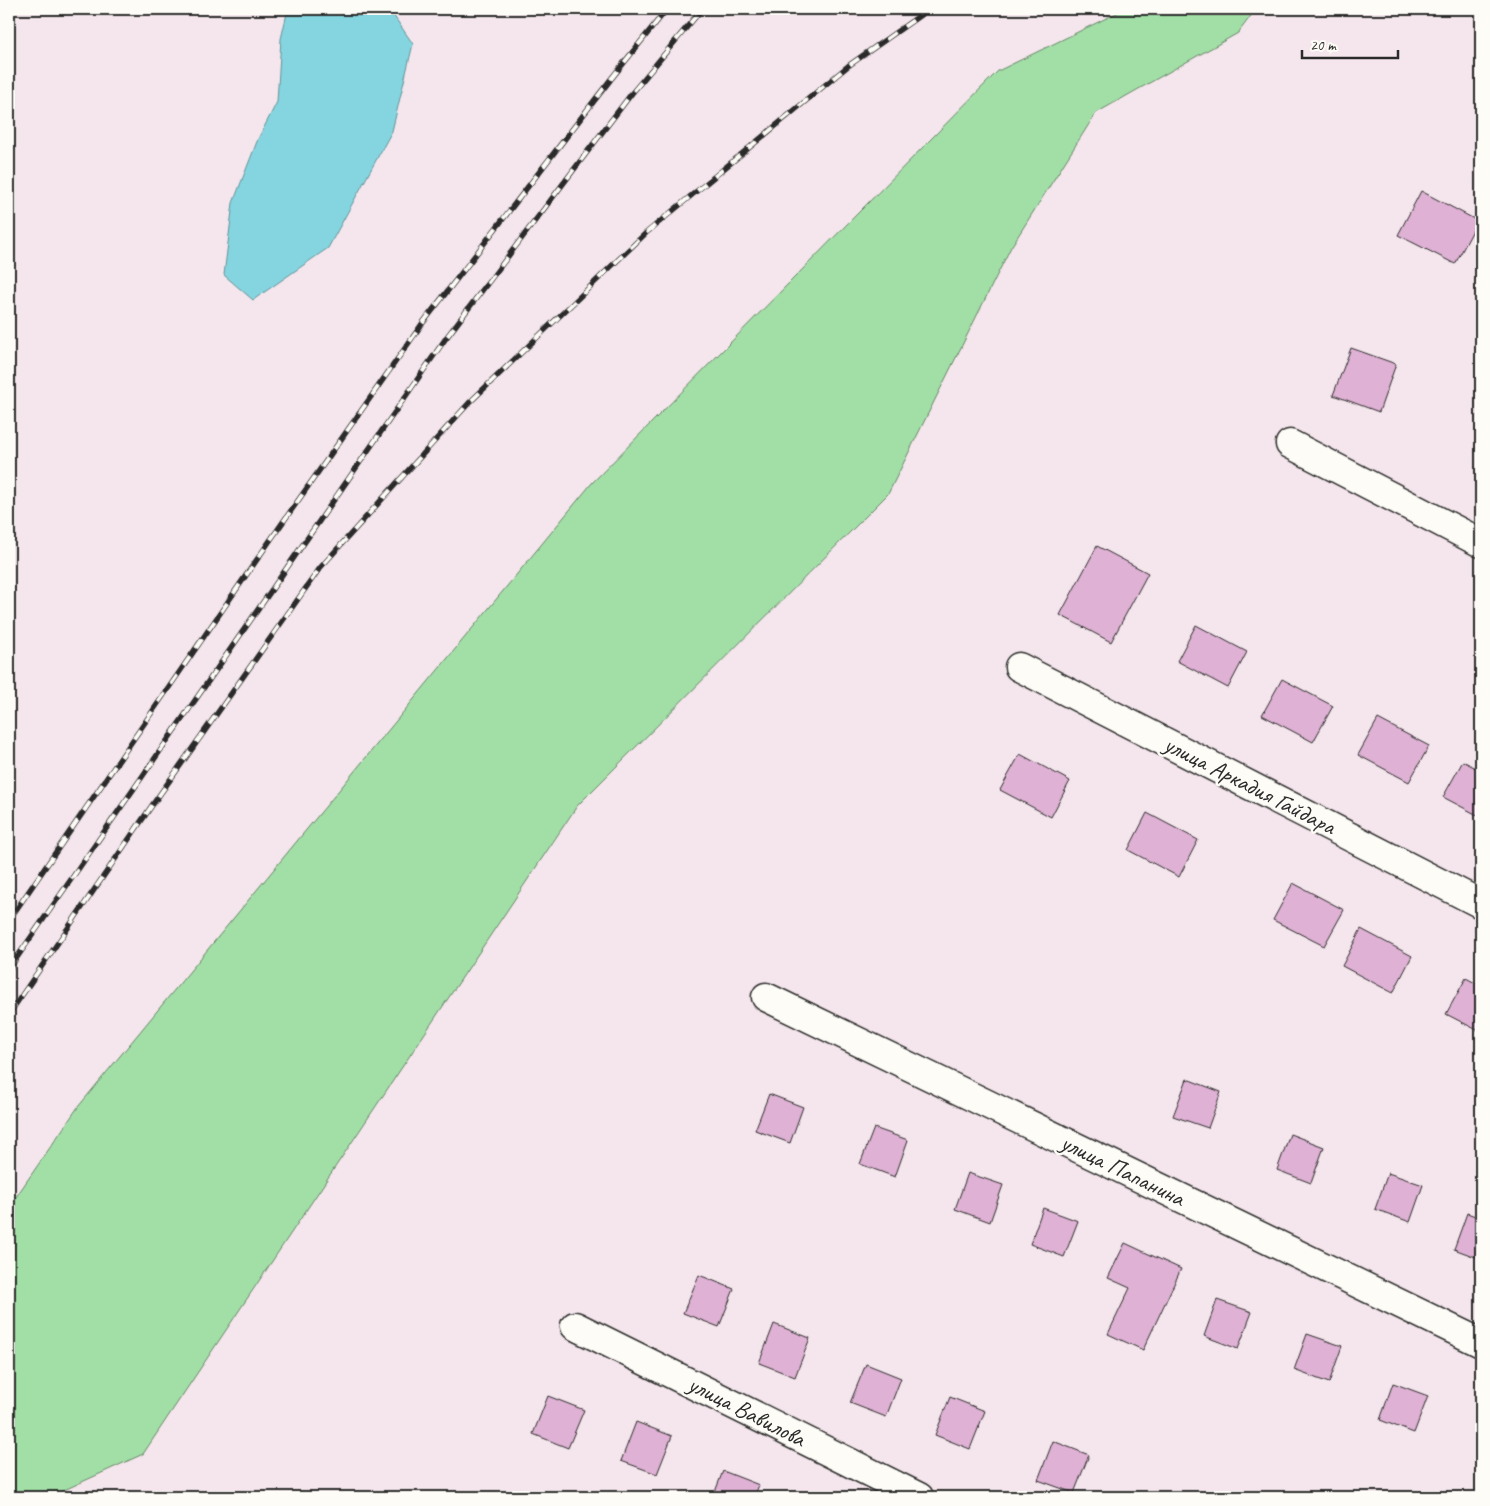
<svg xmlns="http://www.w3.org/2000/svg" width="1490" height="1506" font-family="Caveat,sans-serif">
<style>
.green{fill:#a2dfa6;stroke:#668568}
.water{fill:#85d5e0;stroke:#619198}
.building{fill:#dfb1d4;stroke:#2b2b2b}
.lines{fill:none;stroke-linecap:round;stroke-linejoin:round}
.minor-casing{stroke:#2b2b2b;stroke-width:31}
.minor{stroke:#fdfcf7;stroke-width:28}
.rail-casing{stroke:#2b2b2b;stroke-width:5.5}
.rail{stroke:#fdfcf7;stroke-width:4;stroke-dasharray:11;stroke-linecap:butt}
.labels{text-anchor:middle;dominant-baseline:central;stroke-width:5;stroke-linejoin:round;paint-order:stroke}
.street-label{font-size:24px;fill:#2b2b2b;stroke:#fdfcf7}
</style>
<rect width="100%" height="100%" fill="#f4e6ec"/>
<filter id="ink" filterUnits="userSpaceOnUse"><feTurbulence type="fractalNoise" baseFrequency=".02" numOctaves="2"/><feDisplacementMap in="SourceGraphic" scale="10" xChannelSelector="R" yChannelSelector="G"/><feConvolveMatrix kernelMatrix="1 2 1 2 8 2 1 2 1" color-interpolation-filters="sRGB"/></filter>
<g filter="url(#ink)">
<path class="green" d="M1125,9H1256L1238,33L1096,113L1011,247L888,494L577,806L143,1454L49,1497H9V1207L78,1107L592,483L998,71Z"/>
<path class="water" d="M288,9H389L413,44L392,131L328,248L253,300L224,275L233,203L258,139L277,102L281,39Z"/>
<path class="building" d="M1421,191L1478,221L1455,264L1398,235Z
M1351,348L1396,364L1379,412L1333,395Z
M1097,546L1148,573L1111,642L1060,615Z
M1196,625L1247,652L1228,688L1177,661Z
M1282,679L1333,706L1313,742L1262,715Z
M1378,719L1429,746L1409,782L1358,755Z
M1020,754L1070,781L1051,817L1000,790Z
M1463,761L1481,771V817L1443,797Z
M1147,813L1198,840L1179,877L1128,850Z
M1293,883L1344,910L1324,946L1273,920Z
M1361,929L1412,956L1393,993L1342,966Z
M1466,978L1481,986V1032L1446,1014Z
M1187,1079L1221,1092L1208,1128L1173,1116Z
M769,1094L803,1107L790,1143L755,1130Z
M874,1128L908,1140L895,1177L860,1164Z
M1290,1134L1324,1147L1311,1183L1277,1170Z
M968,1173L1003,1185L990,1222L955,1209Z
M1388,1173L1423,1185L1410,1222L1375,1209Z
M1043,1208L1078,1221L1064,1257L1030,1244Z
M1467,1213L1481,1218V1259L1454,1249Z
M1125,1243L1181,1269L1143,1350L1108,1334L1130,1288L1108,1278Z
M699,1275L734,1289L719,1327L683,1313Z
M1217,1300L1252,1312L1238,1349L1204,1336Z
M774,1324L810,1338L795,1377L759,1363Z
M1307,1334L1342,1346L1329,1383L1294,1370Z
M866,1364L901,1378L886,1417L850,1403Z
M1393,1383L1428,1396L1414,1433L1380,1420Z
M548,1396L584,1410L568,1448L533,1434Z
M950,1397L985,1411L970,1449L935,1435Z
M636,1422L672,1436L657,1474L621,1461Z
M1053,1441L1089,1455L1074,1493L1038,1480Z
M723,1471L759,1485L754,1497H713Z"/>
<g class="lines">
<g class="minor-casing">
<path id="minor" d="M1290,444L1481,543
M1019,667L1481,904
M766,997L1481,1343
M575,1326L919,1497"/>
</g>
<use href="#minor" class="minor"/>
<g class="rail-casing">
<path id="rail" d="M9,920L269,542L422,324L611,79L667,9
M9,969L446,338L632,93L702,9
M9,1014L153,804L320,568L469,403L646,233L848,66L929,9"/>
</g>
<use href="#rail" class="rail"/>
</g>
</g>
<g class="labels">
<g class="street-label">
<text transform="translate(1250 785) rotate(27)">улица Аркадия Гайдара</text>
<text transform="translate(1123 1170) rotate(26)">улица Папанина</text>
<text transform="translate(747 1411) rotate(27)">улица Вавилова</text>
</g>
</g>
<rect width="1490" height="1506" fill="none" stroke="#fdfcf7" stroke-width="30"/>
<rect x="15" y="15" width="1460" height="1476" fill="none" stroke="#2b2b2b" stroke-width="2" filter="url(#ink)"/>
<path d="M1302 50v8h96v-8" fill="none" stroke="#2b2b2b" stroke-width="2.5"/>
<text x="1310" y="50" font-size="15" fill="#2b2b2b" stroke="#fdfcf7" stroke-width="4" paint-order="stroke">20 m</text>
</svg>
